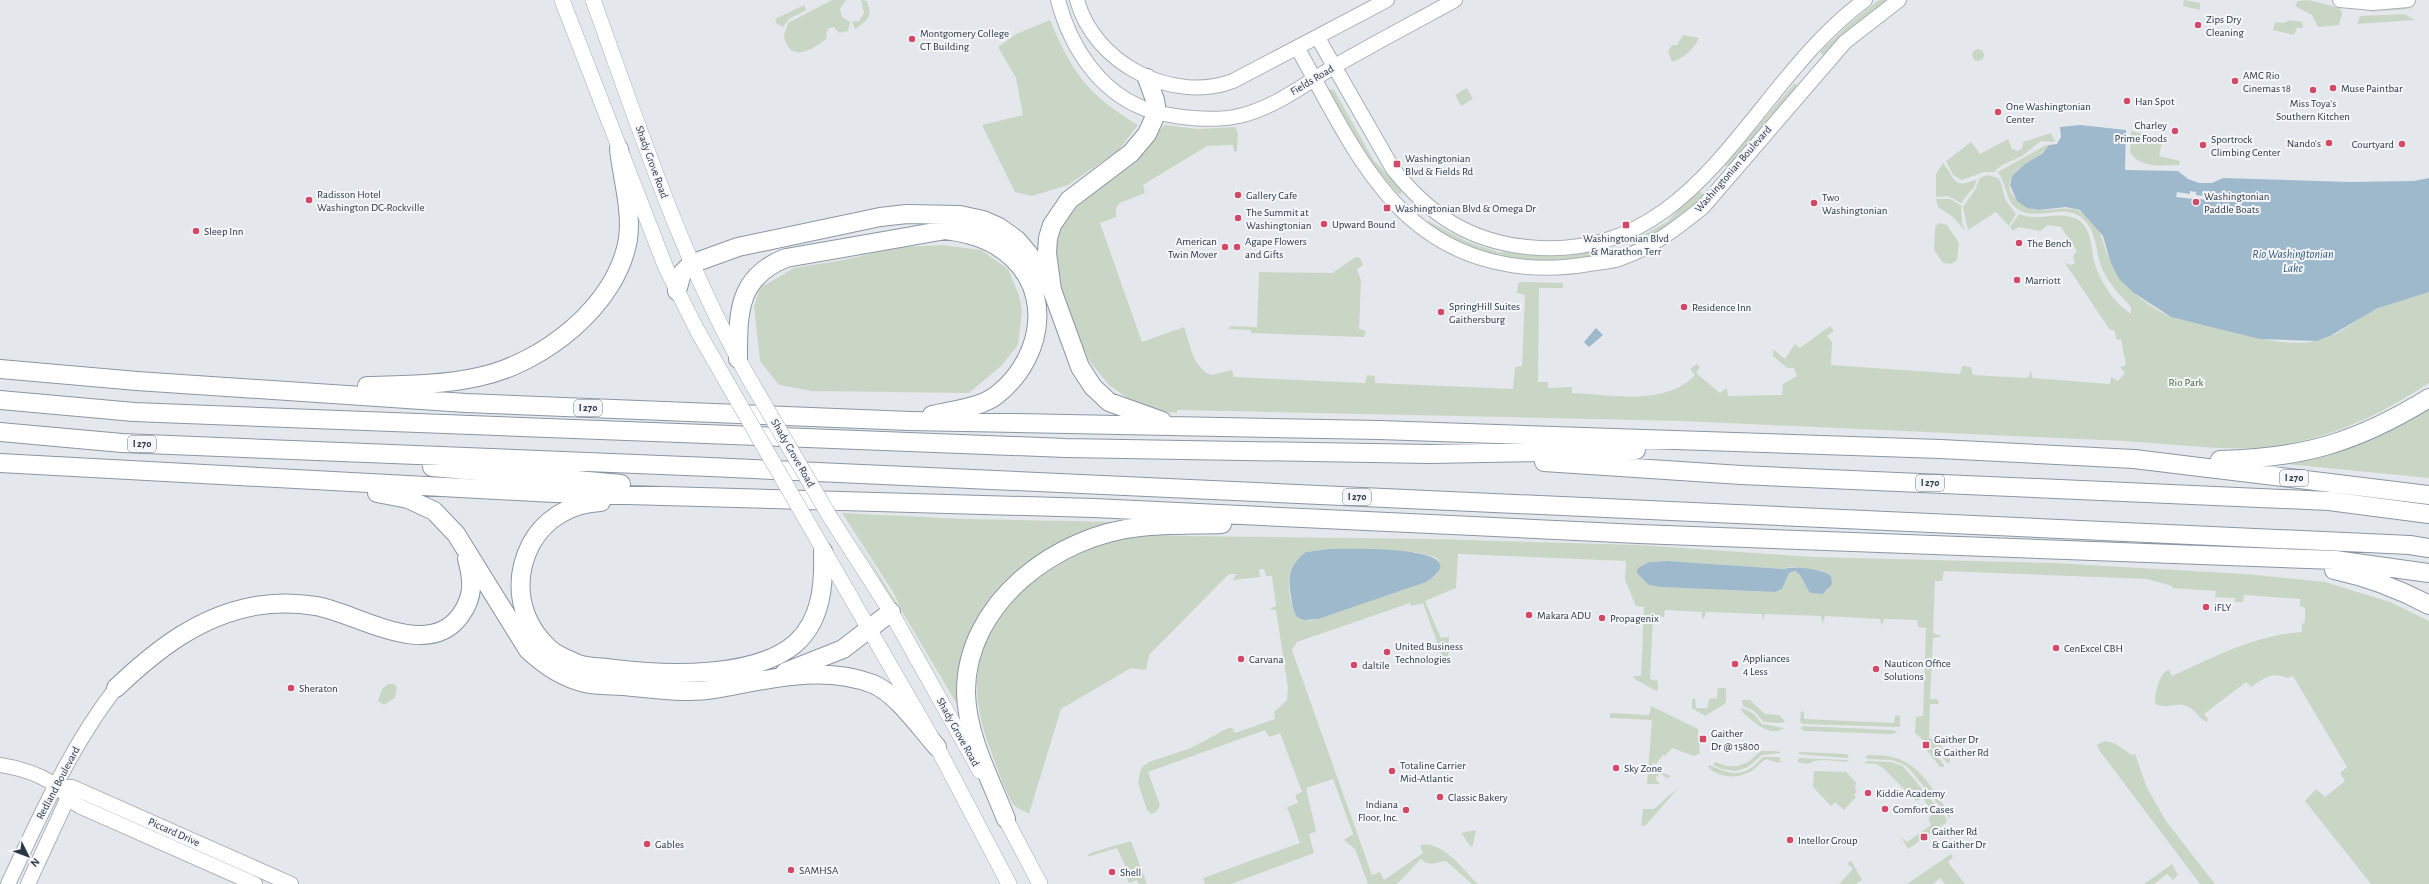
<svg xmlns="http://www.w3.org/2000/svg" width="2429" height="884" font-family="'Alegreya Sans',sans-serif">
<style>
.green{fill:#cad6c5;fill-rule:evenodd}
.water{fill:#9eb8cc}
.pier{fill:#e4e8ec}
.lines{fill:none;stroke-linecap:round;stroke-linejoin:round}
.secondary-casing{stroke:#a9afb7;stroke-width:16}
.primary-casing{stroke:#a3adb8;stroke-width:16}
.highway-casing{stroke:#8b96a3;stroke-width:20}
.secondary{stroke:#fff;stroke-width:14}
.primary{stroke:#fff;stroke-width:15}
.highway{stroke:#fff;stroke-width:18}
.primary-bridge-casing{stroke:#a3adb8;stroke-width:16;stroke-linecap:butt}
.primary-bridge{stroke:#fff;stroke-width:15}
.poi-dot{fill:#d24867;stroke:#f4f6f9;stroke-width:1.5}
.labels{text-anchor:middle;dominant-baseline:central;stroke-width:4;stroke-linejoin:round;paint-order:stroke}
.shield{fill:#f4f6f9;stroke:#67707b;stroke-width:1}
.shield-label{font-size:10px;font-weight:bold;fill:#2b3645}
.poi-label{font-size:11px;fill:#2b3645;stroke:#f4f6f9;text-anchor:start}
.street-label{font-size:11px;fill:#2b3645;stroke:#f4f6f9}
.park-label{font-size:11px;fill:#436138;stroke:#f4f6f9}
.water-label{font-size:12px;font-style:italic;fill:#33597a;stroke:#f4f6f9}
</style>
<rect width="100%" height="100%" fill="#e4e8ec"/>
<path class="green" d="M832,0H846L840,9L842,17L850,22L848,31L839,33L834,27L829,28L826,33L827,38C814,49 788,65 784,35L788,23Z
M861,0L867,1L870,14L865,22L855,29L852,22L859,21L864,13Z
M1879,0H1890L1824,55L1821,54V51L1849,24Z
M2184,0L2200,3V10L2183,6Z
M2308,0L2340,8L2342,14L2339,25L2318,27L2312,15L2295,6L2298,1Z
M804,5L806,10L789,19L783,27L777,24L775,19Z
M2404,8L2413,9L2364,12Z
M2405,14L2415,20L2357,24L2360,16Z
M1050,20C1072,73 1088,95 1138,125L1118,151L1068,185L1032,196L1015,192L982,125L1023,115L1016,78L998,47L1016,34Z
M2290,20L2302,22L2303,28H2297L2294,35L2273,30L2275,22L2284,23Z
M1683,35L1699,38C1694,49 1683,59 1672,62L1668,51L1672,45H1677Z
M1972 55a6 6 0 1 1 12 0a6 6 0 1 1-12 0Z
M1795,83L1798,87L1728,168L1726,167L1725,164Z
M1467,88L1473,99L1461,106L1455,95Z
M1331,89L1334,90L1374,161L1402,189L1401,194H1398L1364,155L1329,91Z
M1165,125L1198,129L1235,127L1238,133L1237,151L1234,152L1233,145L1207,146L1143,185L1145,193L1120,203L1116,208V217L1100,223L1142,342L1184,327C1190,344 1193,369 1212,375L1232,370L1234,377L1365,383L1367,375L1375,376V383L1513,389L1515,367L1522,366L1525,295L1517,293L1518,283L1521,282L1563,283V288H1539L1538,382H1548V388L1572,387V393C1611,394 1664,407 1695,375L1690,369L1697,364L1700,367L1696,373L1720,393L1727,388L1728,396L1782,395L1783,384L1797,376L1794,368H1787L1773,356V349L1785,359L1795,344L1800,348L1830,326L1834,331L1827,336L1832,342L1831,365L1960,374L1962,366L1971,367L1973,375L2028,378L2031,370L2032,378L2110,384L2111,377L2118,381L2125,373L2120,367L2126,365L2121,339L2117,340L2114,330H2110L2065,263L2071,265L2075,263L2073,256L2077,251L2061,227L2048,225L2040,231L2019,227L2013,231L2010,227L2019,214C2038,223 2062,208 2080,221C2092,231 2091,248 2094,261C2099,280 2114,303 2131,314V307C2120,295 2107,282 2101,266C2095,249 2097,231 2082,218C2063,202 2034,224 2015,207C2006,200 2006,183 1998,172L2046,145H2049C2040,162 1985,175 2022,204C2041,220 2068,198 2087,216C2105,235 2101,241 2110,261C2114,271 2125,285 2133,292C2143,301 2159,312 2171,317C2183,321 2197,322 2210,325C2247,334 2292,353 2331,336C2347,329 2361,316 2377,309C2393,301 2412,297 2429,292V383C2378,416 2327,441 2266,447C2250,449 2233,448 2217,448L2215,445L2216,448L2124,441L1682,421L1177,410V413L1162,412L1130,400L1109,385L1090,362L1080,341L1058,279L1054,241L1065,215Z
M2131,131L2150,135L2149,138L2162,142L2159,156L2180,161L2179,165C2162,165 2139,169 2130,152Z
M2051,133L2055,142L2041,141L2022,156L2002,165L1994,172H1984L1962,180L1953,175L1946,161L1971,142L1980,154L2008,139L2012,149L2017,151L2022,149L2023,142Z
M1943,163C1955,176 1951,191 1977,179L1974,187L1961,203L1948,196L1936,197V174Z
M1987,175L1998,178L2001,183L2005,199L2016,214L2009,226L1996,212L1968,230L1963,207L1975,190L1980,178Z
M1700,191L1703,195L1702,199L1655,236L1633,245V241L1668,221L1694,192Z
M1936,199H1950L1961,205L1962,224L1966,232L1953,217L1938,207Z
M1428,221L1468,242L1498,252L1546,254L1591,251L1593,256L1592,259L1523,263L1469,249L1426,223Z
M1939,223L1947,225L1959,243L1957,260L1951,264L1943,263L1934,250L1935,227Z
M943,245L981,250L1008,269L1019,295L1022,311L1018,345L1001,366L969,393L812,391L779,385L760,361L754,306L760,288L794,268L843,260L901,247Z
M1356,257L1360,258L1363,265L1357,269L1361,280L1359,329L1366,331L1364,337L1251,333V330L1229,329L1230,326L1257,327L1259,272L1332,273Z
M2429,408V478L2287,464C2339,453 2384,436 2429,408Z
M842,513L965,519L1116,522L996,594L964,716L904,615L893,592Z
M852,532L898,605L901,614L959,713Z
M1190,536L1433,539L1640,545L1813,557L2054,563L2245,574L2325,582L2390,602L2429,621V884H2371L2305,801L2316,789L2325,797L2345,781L2340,773L2347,767L2293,676L2287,678C2271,671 2265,678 2251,687L2246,682L2204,714L2208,719L2207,722C2198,718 2194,707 2183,705C2173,703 2164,710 2155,703C2155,694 2159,672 2169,670L2172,676C2214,657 2255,635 2302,632V624L2305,622V608L2300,606V599L2244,595L2243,602H2235V598L2215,597L2216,591L2172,588V586L2147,579L1944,571L1942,581H1935L1933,633L1942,636L1933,638L1930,699H1937L1939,702L1938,704H1930L1929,738L1938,740L1950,760L1949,764L1915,733L1916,717L1923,716L1926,628L1918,627L1917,620L1884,619L1882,626L1880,619L1825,616L1823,624L1821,616L1765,614L1763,621L1762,614L1706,612L1704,619L1702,617V612L1665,610L1664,617H1653L1650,679L1658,681V690L1656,691L1633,678L1634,676H1641L1644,607L1636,606L1625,580L1626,561L1458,554L1456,588L1425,601L1441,638L1449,637L1448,661L1446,665L1436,664L1443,659L1423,603L1411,606L1410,603L1297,642L1292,650L1372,875L1380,872L1384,880L1423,853L1420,845C1443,840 1463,870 1478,884H1472L1446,861C1438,861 1429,868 1421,859L1397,884H1368L1355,849L1344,840L1353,834L1333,779L1306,788L1316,831L1309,834L1314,853L1231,884H1205L1203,878L1300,843L1287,807L1298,803L1295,795L1302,792L1280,733L1269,737L1265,730L1148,772L1160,805L1157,811L1152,814L1147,810L1138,783L1141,768L1149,762L1191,748L1228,728H1232L1235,733L1275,719L1274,712L1287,700L1288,688L1276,610L1269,609L1276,606L1272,576H1266L1264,569L1259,570L1260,577L1233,580L1236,574H1229L1149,655L1146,670L1131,668L1061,709L1029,814C1025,811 1017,809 1014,805C1006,796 993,756 988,743C979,717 974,692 979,664C990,597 1067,546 1130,537C1149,534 1171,536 1190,536ZM1329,549L1415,552L1435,557L1439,562L1440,567L1436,575L1411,587L1310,621L1295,614C1287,589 1283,569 1306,552ZM1668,561L1784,569L1791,567L1822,571L1828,590L1823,594L1810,593L1800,575L1795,571L1789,573L1782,589L1775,592L1661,587L1649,562Z
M388,684H394L397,687L395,698L384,705L378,701L382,689Z
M1718,688H1726V702L1723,705L1705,716L1692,708V700L1695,698L1696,708H1707L1709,699L1717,698Z
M1742,700H1750L1765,714L1779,715L1785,721L1782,723L1764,722L1754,711L1743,706Z
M1651,706L1698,729L1700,753L1694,756L1672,748L1665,756L1663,755L1656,764L1653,763L1651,768L1671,776L1667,779L1661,773L1655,778L1660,784H1647L1652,720L1610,718V713L1649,715Z
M1743,708L1754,714L1762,724L1784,728C1770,739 1752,720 1742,712L1741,709Z
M1801,711L1804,712V719L1894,723L1895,716L1898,715L1900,717V727L1803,724L1800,722Z
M1803,726L1891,730L1898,732L1892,734L1805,731L1800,728Z
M2104,741L2114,743L2132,755L2135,754L2147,788L2166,821L2215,884H2200L2099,750L2097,745Z
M1928,745L1944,765V767H1940L1925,748Z
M1761,751H1777L1781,753L1762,755L1748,767L1736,771L1722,769L1713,765L1715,762L1727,766H1737L1748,762Z
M1801,752L1846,754L1849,756L1847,758L1797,754Z
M1868,755C1916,754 1923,777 1949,812L1950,819L1907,766L1892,760L1867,759L1865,757Z
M1764,757H1779L1781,761L1779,763L1766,759C1761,762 1758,766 1753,770C1740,779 1719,779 1708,767L1709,765C1724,771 1736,778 1751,768C1756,765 1759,760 1764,757Z
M1799,758L1847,760L1849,762L1823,760L1814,761L1808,764L1797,762Z
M1867,761L1891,762L1903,766L1947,819L1946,823L1908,849L1901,837L1907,842L1931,825L1928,818L1933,814L1923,798L1916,801L1883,768L1876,764L1864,763Z
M1814,771L1846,772L1856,782L1855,789L1857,792L1854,795L1856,797L1844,810L1835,802L1831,806L1813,787Z
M1680,786L1646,825L1641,826L1643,809H1654Z
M1476,830L1473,845L1471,847L1461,833Z
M1131,841L1147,884H1139L1137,880L1129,883L1124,873L1128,872L1117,848L1087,857L1090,853Z
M1951,854L1953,857L1948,862L1965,884H1945L1940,878L1933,884H1907Z
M1849,861L1852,862L1862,880L1856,884H1839L1853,869L1848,864Z
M2172,864L2178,875L2173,880L2167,874L2154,884H2144Z"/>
<path class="water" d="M2080,125L2126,130L2125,170L2178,171L2188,179L2199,183H2212L2223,178L2349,182L2414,181L2429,178V292L2378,308L2330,336L2317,341L2260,339L2171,317L2134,293L2119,279L2110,261L2103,236L2080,210L2066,207L2039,210L2027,208L2017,201L2010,185L2012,176L2025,164L2043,153L2049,145L2057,144L2061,137L2060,127Z
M1596,328L1603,335L1589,347L1584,342Z
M1329,549C1343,549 1485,544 1426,582L1318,619L1304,620L1297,617C1293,611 1292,603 1291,596C1287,576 1290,564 1306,552Z
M1668,561L1784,569C1795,566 1822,569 1831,576L1832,584L1823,594L1810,593L1800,575L1795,571L1789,573L1782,589L1775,592L1661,587L1649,585L1637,573L1638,568L1649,562Z"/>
<path class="pier" d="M2190,191L2196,192V195L2216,197V201L2199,199L2198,205L2193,204L2194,199L2176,197L2177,192L2190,194Z"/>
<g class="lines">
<g class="secondary-casing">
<path id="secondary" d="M1058,0C1070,46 1098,90 1143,108C1153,113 1165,114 1175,116C1196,119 1218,121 1239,116C1274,108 1305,84 1335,66C1375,43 1415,22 1455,0
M1077,0C1094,63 1172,104 1233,81L1387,0
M2340,0L2373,3L2408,0
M1318,38L1393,169C1429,214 1468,241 1527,247C1700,265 1748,85 1865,0
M1298,49C1329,104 1361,174 1409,217C1459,262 1524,275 1589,264C1599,262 1609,262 1619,259C1651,248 1677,228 1703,207L1845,42L1899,0
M0,765C19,768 40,774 56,786C64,792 70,800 79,806L255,884
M56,786L72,787L291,884
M8,884C40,817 70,747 116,688
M28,884L71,791"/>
</g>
<g class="primary-casing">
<path id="primary" d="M562,0L666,268L697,330L729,386
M593,0C641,132 683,265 754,387
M804,516L937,747L1009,884
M830,517L891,612L980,771
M1001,810L1040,884"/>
</g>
<g class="highway-casing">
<path id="highway" d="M1147,78L1155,100L1157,112L1147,134L1131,153L1069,200L1052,225L1048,238L1047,253L1052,290L1080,367L1093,387L1109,402L1162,421
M677,291L682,273L691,264L738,247L880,217L907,214L960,215L983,220L999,227L1017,240L1028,253L1049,284
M738,359C738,314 737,277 786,258L946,230C964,233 980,236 995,245C1055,280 1047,354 998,394C981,408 953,410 932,415
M0,369L137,381L466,403L910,421L1379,430L1940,449L2134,459L2429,495
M367,386C404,385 442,385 478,377C542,364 617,306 628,239C632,210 622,177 619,149
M0,400L134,412L1065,448L1430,454L1636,450
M0,432L122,443L710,467L2410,545L2429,548
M2220,460C2304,458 2358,442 2429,398
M1544,462L1741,475L2329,501L2429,514
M0,463L554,493L1094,508L1639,534L2335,560L2429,573
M432,467L621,484
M377,493L408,499L434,511L456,534L528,650C544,665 563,678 585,683C597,686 611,685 624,686C653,689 686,694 715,689C766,680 822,664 873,684C897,694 920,728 937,747
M601,502C572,503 545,518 531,544C512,581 519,622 551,650C558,656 570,660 578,664C589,668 603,667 614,669C665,675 755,679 796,643C822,619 824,584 823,551
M2334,570C2367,577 2399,589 2429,605
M785,672L843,649L891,612
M116,688C156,650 199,616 255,606C273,603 297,603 316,606C357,613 427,661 460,616C474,597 473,581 467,559
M1006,819C991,780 967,737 966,693C965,603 1057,535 1140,527C1167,524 1195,525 1222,524"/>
</g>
<use href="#secondary" class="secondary"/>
<use href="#primary" class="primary"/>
<use href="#highway" class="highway"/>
<g class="primary-bridge-casing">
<path id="primary-bridge" d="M729,386L804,516
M754,387L830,517"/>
</g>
<use href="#primary-bridge" class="primary-bridge"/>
</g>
<g class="poi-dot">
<circle cx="2198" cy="25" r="4"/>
<circle cx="912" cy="39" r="4"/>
<circle cx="2235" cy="81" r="4"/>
<circle cx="2333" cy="88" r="4"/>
<circle cx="2313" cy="90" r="4"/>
<circle cx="2127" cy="101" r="4"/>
<circle cx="1998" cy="112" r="4"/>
<circle cx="2175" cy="131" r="4"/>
<circle cx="2329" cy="143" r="4"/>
<circle cx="2402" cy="144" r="4"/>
<circle cx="2203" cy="145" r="4"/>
<rect x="1393" y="160" width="8" height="8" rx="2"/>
<circle cx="1238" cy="195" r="4"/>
<circle cx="309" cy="200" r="4"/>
<circle cx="2196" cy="202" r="4"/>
<circle cx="1814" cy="203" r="4"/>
<rect x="1383" y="204" width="8" height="8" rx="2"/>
<circle cx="1238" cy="218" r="4"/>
<circle cx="1324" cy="224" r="4"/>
<rect x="1622" y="221" width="8" height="8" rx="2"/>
<circle cx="196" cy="231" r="4"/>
<circle cx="2019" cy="243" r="4"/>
<circle cx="1225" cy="247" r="4"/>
<circle cx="1237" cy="247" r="4"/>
<circle cx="2017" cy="280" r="4"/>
<circle cx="1684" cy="307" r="4"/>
<circle cx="1441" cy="312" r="4"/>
<circle cx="2206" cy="607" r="4"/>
<circle cx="1529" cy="615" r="4"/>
<circle cx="1602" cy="618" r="4"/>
<circle cx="2056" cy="648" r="4"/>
<circle cx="1387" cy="652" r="4"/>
<circle cx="1241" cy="659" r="4"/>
<circle cx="1735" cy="664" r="4"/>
<circle cx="1354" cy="665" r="4"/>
<circle cx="1876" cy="669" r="4"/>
<circle cx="291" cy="688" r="4"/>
<rect x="1699" y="735" width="8" height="8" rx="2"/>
<rect x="1922" y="741" width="8" height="8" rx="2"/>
<circle cx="1616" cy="768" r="4"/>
<circle cx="1392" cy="771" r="4"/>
<circle cx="1868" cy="793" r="4"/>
<circle cx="1440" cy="797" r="4"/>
<circle cx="1885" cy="809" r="4"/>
<circle cx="1406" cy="810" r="4"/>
<rect x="1920" y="833" width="8" height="8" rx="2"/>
<circle cx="1790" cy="840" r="4"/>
<circle cx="647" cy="844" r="4"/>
<circle cx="791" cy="870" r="4"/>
<circle cx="1112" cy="872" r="4"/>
</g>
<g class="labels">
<g class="shield">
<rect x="574" y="400" width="28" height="16" rx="3"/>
<rect x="128" y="436" width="28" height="16" rx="3"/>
<rect x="2280" y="470" width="28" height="16" rx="3"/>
<rect x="1916" y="475" width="28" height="16" rx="3"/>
<rect x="1343" y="489" width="28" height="16" rx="3"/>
</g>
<g class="shield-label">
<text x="588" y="408">I 270</text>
<text x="142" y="444">I 270</text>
<text x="2294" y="478">I 270</text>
<text x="1930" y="483">I 270</text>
<text x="1357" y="497">I 270</text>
</g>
<g class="poi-label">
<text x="2206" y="19">Zips Dry<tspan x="2206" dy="13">Cleaning</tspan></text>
<text x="920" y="33">Montgomery College<tspan x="920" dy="13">CT Building</tspan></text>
<text x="2243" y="75">AMC Rio<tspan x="2243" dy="13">Cinemas 18</tspan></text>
<text x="2341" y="88">Muse Paintbar</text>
<text x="2135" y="101">Han Spot</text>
<text x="2313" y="103" text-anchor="middle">Miss Toya's<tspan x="2313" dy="13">Southern Kitchen</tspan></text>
<text x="2006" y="106">One Washingtonian<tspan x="2006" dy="13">Center</tspan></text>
<text x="2167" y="125" text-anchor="end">Charley<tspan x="2167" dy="13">Prime Foods</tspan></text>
<text x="2211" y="139">Sportrock<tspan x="2211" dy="13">Climbing Center</tspan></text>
<text x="2321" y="143" text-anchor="end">Nando's</text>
<text x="2394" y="144" text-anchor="end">Courtyard</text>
<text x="1405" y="158">Washingtonian<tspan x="1405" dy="13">Blvd &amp; Fields Rd</tspan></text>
<text x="317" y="194">Radisson Hotel<tspan x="317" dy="13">Washington DC-Rockville</tspan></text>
<text x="1246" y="195">Gallery Cafe</text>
<text x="2204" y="196">Washingtonian<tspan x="2204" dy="13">Paddle Boats</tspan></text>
<text x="1822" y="197">Two<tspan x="1822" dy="13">Washingtonian</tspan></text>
<text x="1395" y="208">Washingtonian Blvd &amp; Omega Dr</text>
<text x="1246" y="212">The Summit at<tspan x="1246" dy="13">Washingtonian</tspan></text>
<text x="1332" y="224">Upward Bound</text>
<text x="204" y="231">Sleep Inn</text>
<text x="1626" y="238" text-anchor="middle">Washingtonian Blvd<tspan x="1626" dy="13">&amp; Marathon Terr</tspan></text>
<text x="1217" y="241" text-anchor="end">American<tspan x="1217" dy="13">Twin Mover</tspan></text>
<text x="1245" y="241">Agape Flowers<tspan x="1245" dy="13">and Gifts</tspan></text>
<text x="2027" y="243">The Bench</text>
<text x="2025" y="280">Marriott</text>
<text x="1449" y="306">SpringHill Suites<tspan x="1449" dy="13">Gaithersburg</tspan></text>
<text x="1692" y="307">Residence Inn</text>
<text x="2214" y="607">iFLY</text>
<text x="1537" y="615">Makara ADU</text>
<text x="1610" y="618">Propagenix</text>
<text x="1395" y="646">United Business<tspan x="1395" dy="13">Technologies</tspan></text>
<text x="2064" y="648">CenExcel CBH</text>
<text x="1743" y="658">Appliances<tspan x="1743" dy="13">4 Less</tspan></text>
<text x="1249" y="659">Carvana</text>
<text x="1884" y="663">Nauticon Office<tspan x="1884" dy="13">Solutions</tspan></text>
<text x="1362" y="665">daltile</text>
<text x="299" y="688">Sheraton</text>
<text x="1711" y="733">Gaither<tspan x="1711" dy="13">Dr @ 15800</tspan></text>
<text x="1934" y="739">Gaither Dr<tspan x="1934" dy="13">&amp; Gaither Rd</tspan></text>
<text x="1400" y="765">Totaline Carrier<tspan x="1400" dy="13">Mid-Atlantic</tspan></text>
<text x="1624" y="768">Sky Zone</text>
<text x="1876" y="793">Kiddie Academy</text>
<text x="1448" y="797">Classic Bakery</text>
<text x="1398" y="804" text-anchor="end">Indiana<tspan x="1398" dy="13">Floor, Inc.</tspan></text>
<text x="1893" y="809">Comfort Cases</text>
<text x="1932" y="831">Gaither Rd<tspan x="1932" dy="13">&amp; Gaither Dr</tspan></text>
<text x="1798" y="840">Intellor Group</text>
<text x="655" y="844">Gables</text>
<text x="799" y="870">SAMHSA</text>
<text x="1120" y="872">Shell</text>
</g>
<g class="street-label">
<text transform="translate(1312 80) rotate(-31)">Fields Road</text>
<text transform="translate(652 162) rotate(70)">Shady Grove Road</text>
<text transform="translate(1733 169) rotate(-49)">Washingtonian Boulevard</text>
<text transform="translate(793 453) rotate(60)">Shady Grove Road</text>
<text transform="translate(958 732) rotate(61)">Shady Grove Road</text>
<text transform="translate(58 783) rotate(-62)">Redland Boulevard</text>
<text transform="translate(174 832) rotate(24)">Piccard Drive</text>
</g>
<g class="park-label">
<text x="2186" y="382">Rio Park</text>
</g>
<g class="water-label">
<text x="2293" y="254">Rio Washingtonian<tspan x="2293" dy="14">Lake</tspan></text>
</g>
</g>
<g transform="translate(28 856) rotate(132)" stroke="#f4f6f9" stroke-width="3" paint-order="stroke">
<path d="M0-3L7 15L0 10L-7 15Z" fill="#2b3645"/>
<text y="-6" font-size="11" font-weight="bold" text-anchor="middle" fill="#2b3645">N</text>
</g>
</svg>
